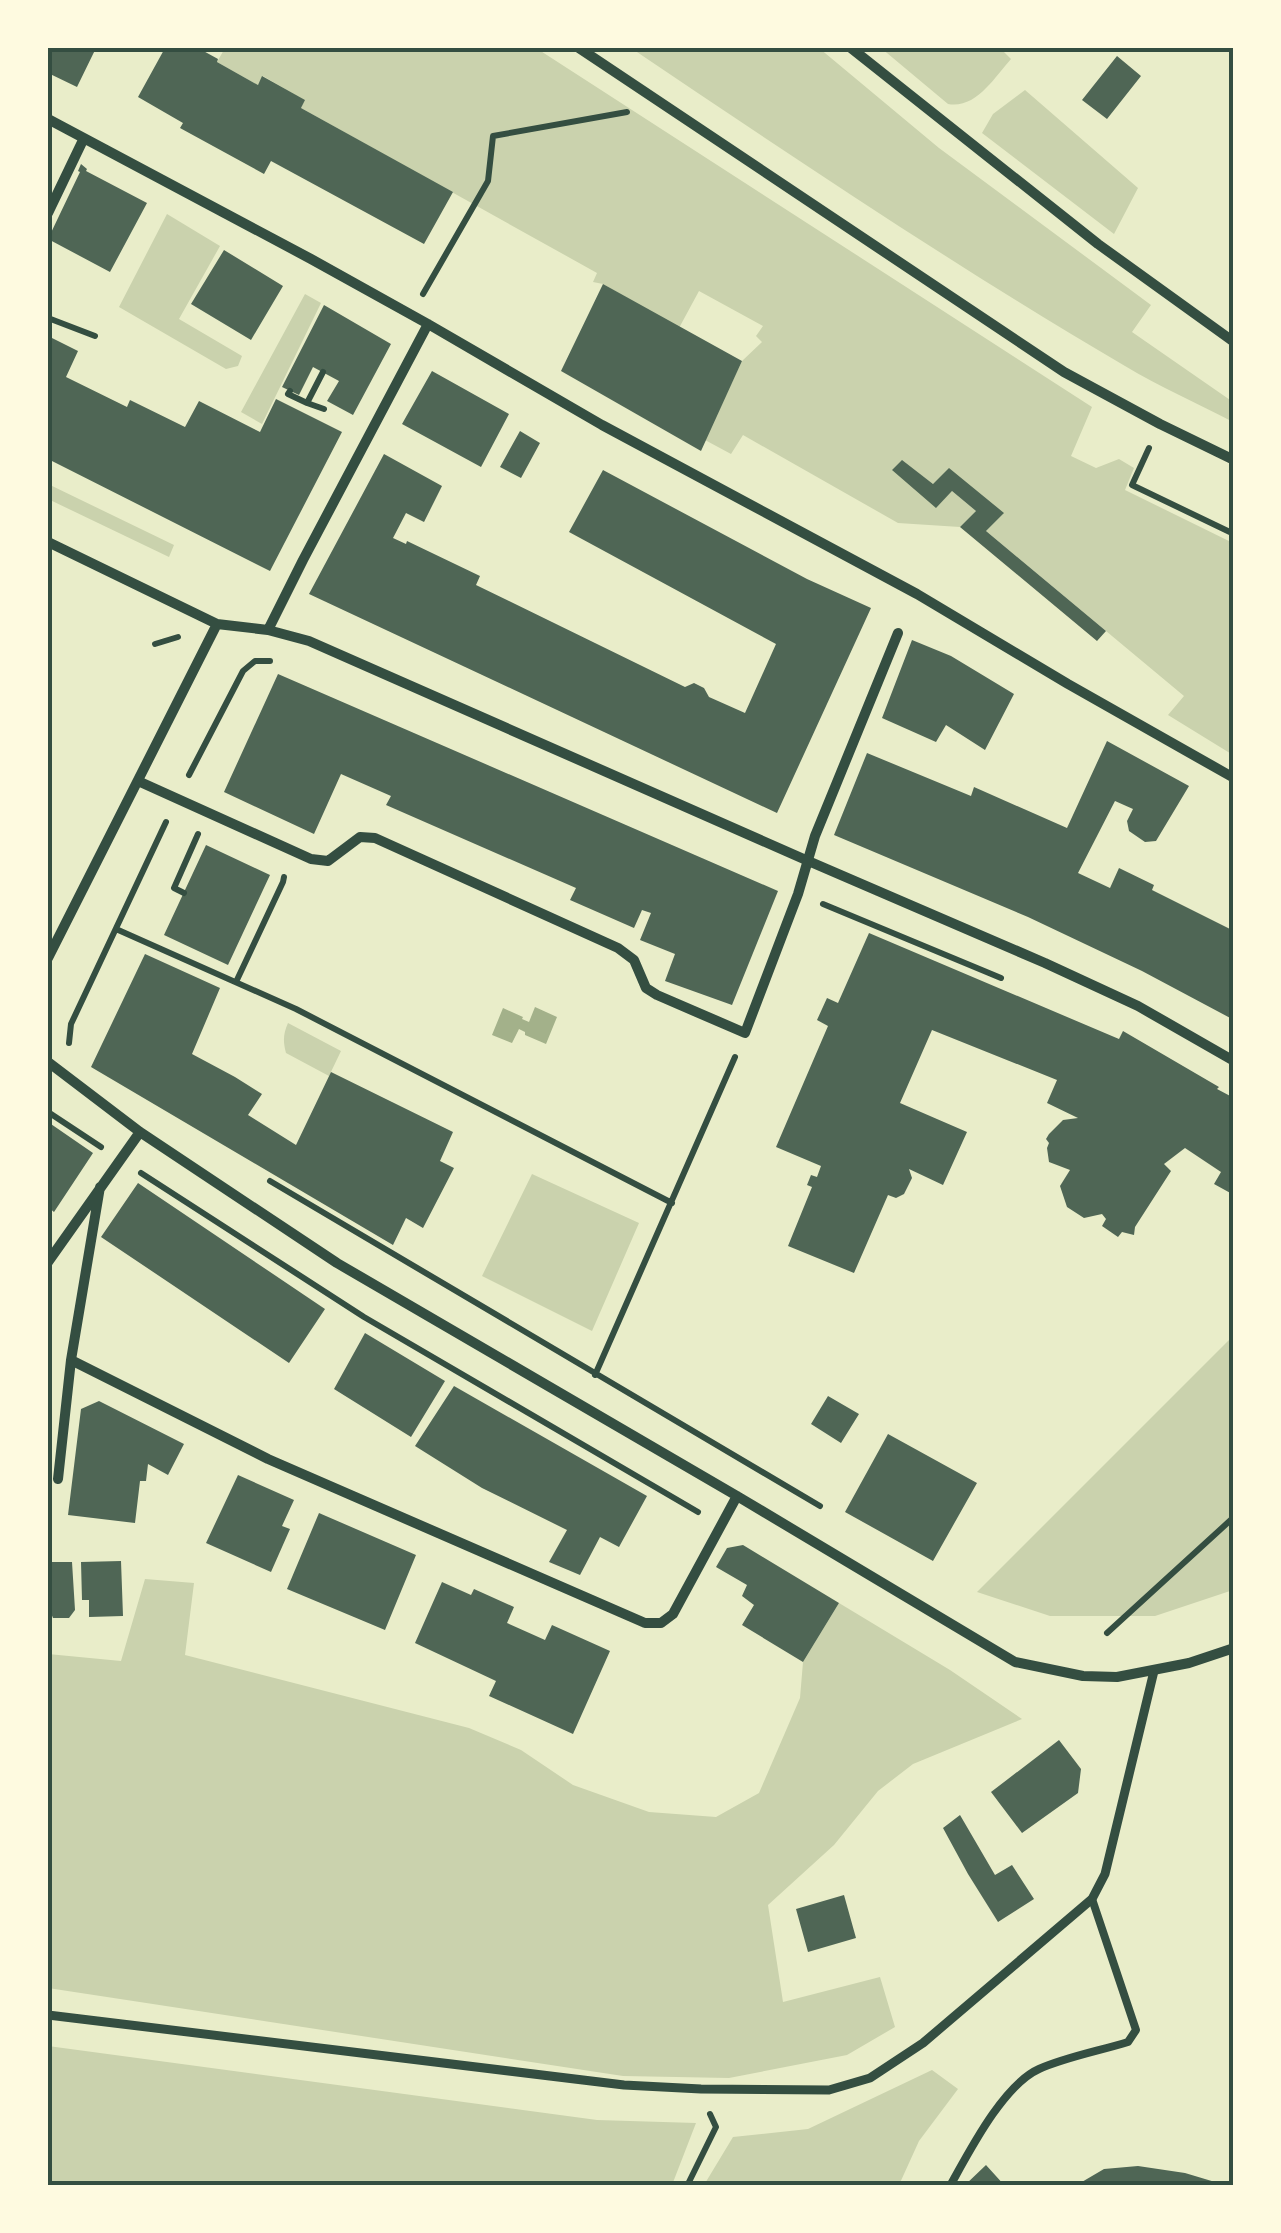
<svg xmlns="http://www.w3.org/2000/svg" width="1281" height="2233" font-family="Figtree,sans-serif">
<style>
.green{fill:#cad2ad}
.water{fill:#a3b18a}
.building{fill:#4f6655}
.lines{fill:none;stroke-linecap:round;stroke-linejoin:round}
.path{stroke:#344e41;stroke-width:6}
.service{stroke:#344e41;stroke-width:8}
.pedestrian{stroke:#344e41;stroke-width:9}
.minor{stroke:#344e41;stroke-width:10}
.neatline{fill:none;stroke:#344e41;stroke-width:4}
</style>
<rect width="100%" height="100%" fill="#e9edc9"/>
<path class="green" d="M225,48H536L1092,407L1071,456L1096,468L1119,459L1134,468L1125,490L1233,543V755L1168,715L1184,696L986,531L1003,514L949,469L933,484L902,461L893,470L936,507L952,491L976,511L960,527L898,523L743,435L731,454L705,440L742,361L762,342L756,336L763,326L699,291L679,328L603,284L593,282L597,273L301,108L304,100L263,76L258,85L217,62Z
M631,48H819L939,148L1151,305L1132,332L1233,402V422C1197,403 1160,387 1125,366C956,267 793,157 631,48Z
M881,48H1000L1011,59C994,78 976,109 948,104Z
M1025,90L1138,188L1114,234L982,133L993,114Z
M167,214L220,246L179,319L242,356L238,366L226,369L119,307Z
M305,294L321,303L262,424L241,412Z
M48,484L174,545L169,557L48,499Z
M288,1023L341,1051L329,1076L286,1053C283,1042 283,1034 288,1023Z
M532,1174L639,1223L592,1331L482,1276Z
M1233,1336V1590L1155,1616H1050L977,1592Z
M145,1579L194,1583L185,1655L469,1728L521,1750L573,1785L649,1812L716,1817L759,1793L800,1698L803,1662L839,1603L950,1670L1022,1719L913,1764L878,1791L834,1845L768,1905L783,2002L880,1977L895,2027L847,2055L729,2078L623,2076L48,1988V1654L121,1661Z
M48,2046L597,2120L696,2123L672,2185H48Z
M932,2070L958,2089L919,2141L899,2185H704L733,2137L808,2129Z"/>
<path class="water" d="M535,1007L557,1017L546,1044L525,1035V1032L519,1029L512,1043L492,1035L503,1008L523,1017L522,1019L529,1022Z"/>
<path class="building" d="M48,48H96L77,87L48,73Z
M165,48H198L218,59L217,62L258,85L262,76L305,100L301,108L453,192L424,244L271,161L264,174L180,128L183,123L138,97Z
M1117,56L1141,76L1107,119L1082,100Z
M81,164L87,169L86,171L147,203L110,272L48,239L80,172L78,171Z
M224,250L283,286L251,340L191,304Z
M603,284L742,361L701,451L561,371Z
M324,305L391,344L353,415L327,401L339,381L313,367L299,395L282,387Z
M48,336L78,351L66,377L127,407L130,400L185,427L199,401L260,432L276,399L342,432L270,571L48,459Z
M432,371L509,414L481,467L402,424Z
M520,431L540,443L521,478L500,467Z
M384,454L442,486L424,522L406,513L393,538L406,544L407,541L480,576L476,585L685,687L694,683L704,688L709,697L745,713L776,644L569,532L603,470L807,579L871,608L777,813L309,594Z
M902,460L933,484L949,468L1004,513L986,531L1106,631L1097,641L960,527L976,511L952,491L936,508L892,470Z
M912,640L951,656L1014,694L985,750L946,725L936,742L882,718Z
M278,674L778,891L732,1005L665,981L675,954L640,940L651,913L642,910L634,928L570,900L576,888L386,805L391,796L341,774L314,834L224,792Z
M1107,741L1189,786L1156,841L1145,842L1129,831L1127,821L1133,809L1115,801L1078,873L1110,888L1119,868L1154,885L1152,890L1234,931V1020L1142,971L1028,917L834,835L867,753L971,796L974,787L1067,828Z
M206,845L270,875L228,965L164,935Z
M869,933L1119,1039L1123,1031L1219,1087L1217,1089L1234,1098V1195L1214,1184L1221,1172L1185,1148L1164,1164L1171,1171L1135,1227L1134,1235L1122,1232L1118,1237L1102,1226L1106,1219L1102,1214L1084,1218L1067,1207L1060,1186L1070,1170L1049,1162L1047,1148L1049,1143L1046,1139L1049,1134L1063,1120L1078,1118L1047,1103L1057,1080L932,1030L900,1103L967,1132L943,1185L909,1169L912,1178L904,1194L896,1198L888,1195L854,1273L788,1246L812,1187L807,1185L811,1175L817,1177L821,1166L776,1147L828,1026L817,1020L827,998L838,1003Z
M145,954L220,988L192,1054L235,1077L262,1094L248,1115L296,1145L331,1072L453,1132L440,1161L454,1168L423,1228L406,1218L393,1245L91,1067Z
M48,1122L93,1153L54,1212L48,1207Z
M138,1183L325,1309L289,1363L101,1237Z
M365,1333L445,1381L411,1437L334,1389Z
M454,1386L647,1496L619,1547L600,1537L580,1575L549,1562L567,1530L482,1488L415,1446Z
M828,1396L859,1414L841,1443L811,1424Z
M99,1401L184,1444L168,1475L148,1464L146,1481H140L135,1523L68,1515L81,1409Z
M888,1434L977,1483L933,1561L845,1512Z
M238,1475L294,1500L282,1526L290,1529L271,1572L206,1543Z
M319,1513L416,1555L385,1630L287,1589Z
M743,1545L839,1603L803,1662L742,1625L754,1605L742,1596L747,1585L716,1567L727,1548Z
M121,1561L123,1616L89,1617V1600H82L81,1562Z
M48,1562H72L75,1610L69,1618H53L48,1606Z
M442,1582L471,1595L474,1589L514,1607L507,1623L545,1640L552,1625L610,1651L573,1734L489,1696L496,1681L415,1643Z
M1059,1740L1081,1769L1078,1793L1022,1833L991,1792Z
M960,1815L995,1875L1012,1865L1034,1899L998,1922L968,1874L943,1828Z
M844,1895L856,1938L808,1952L796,1909Z
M986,2165L1005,2186H964Z
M1138,2166L1185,2173L1215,2182L1213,2186H1075L1104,2169Z"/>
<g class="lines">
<path class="path" d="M423,294L488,181L493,136L627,112
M48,318L95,336
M323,372L307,403L324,409
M290,391L288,394L307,403
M1149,448L1132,485L1234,534
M155,644L178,637
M189,775L243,671L255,661H270
M184,893L174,888L198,834
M823,904L1001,978
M116,929L296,1009L672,1203
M236,982L283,882L284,877
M69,1043L71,1024L166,822
M48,1112L101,1147
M141,1173L364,1317L698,1512
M270,1181L820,1506
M595,1375L735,1057
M1107,1633L1234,1517
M687,2186L716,2127L710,2114"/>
<path class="service" d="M950,2186C969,2152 1003,2085 1039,2069C1066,2057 1099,2051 1128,2042L1136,2030L1092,1899"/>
<path class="pedestrian" d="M48,2015L624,2085L701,2089L829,2090L870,2078L923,2043L1092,1899L1105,1874L1154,1671"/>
<path class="minor" d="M579,48L1064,372L1160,424L1234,460
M851,48L1098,244L1234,342
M48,119L311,259L428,324L602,425L917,594L1068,684L1234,778
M48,213L84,138
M48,542L217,624L268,630L309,641L806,860L1045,963L1138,1006L1234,1061
M268,630L303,560L428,324
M138,781L311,859L328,861L360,837L375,838L618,948L634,960L646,988L657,995L745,1033L798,894L815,836L898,633
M48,958L217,624
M48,1062L140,1132L337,1263L737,1496L1015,1662L1083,1676L1117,1677L1189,1663L1234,1648
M48,1262L140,1132
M71,1360L268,1459L645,1623H661L673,1614L737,1496
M58,1479L71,1360L100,1187"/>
</g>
<rect width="1281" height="2233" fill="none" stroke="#fefae0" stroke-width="100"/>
<rect x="50" y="50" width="1181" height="2133" class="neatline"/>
</svg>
